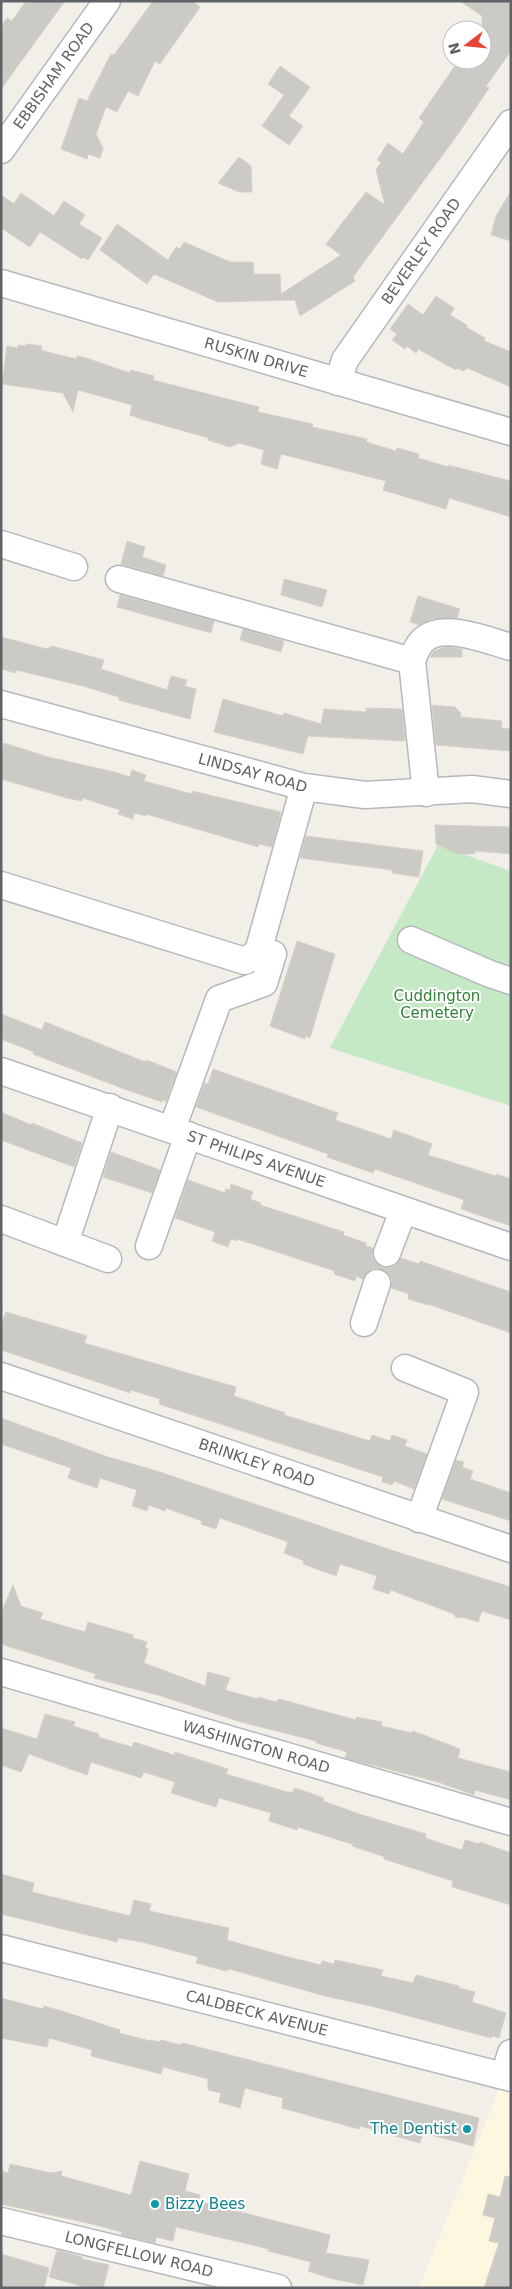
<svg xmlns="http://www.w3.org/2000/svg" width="512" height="2289" font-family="'DejaVu Sans',sans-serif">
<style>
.commercial{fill:#fef7e0}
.green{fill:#c5e8c5}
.building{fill:#cccac5;stroke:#d6d1c6}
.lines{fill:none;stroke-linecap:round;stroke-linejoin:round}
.minor-casing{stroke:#b5b8bc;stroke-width:29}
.minor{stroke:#fff;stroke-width:26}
.culture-dot{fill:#0f9aa8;stroke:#fff;stroke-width:2}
.labels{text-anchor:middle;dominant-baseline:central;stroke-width:4;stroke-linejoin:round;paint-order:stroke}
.street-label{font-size:15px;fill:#5f6368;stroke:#fff}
.park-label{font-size:15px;fill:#348238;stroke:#fff}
.culture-label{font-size:15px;fill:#0d838f;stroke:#fff;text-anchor:end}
</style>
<rect width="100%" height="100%" fill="#f1efe8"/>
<path class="commercial" d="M511,2059V2288H419Z"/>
<path class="green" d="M438,845L511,871V1106L330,1048Z"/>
<path class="building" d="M26,1H65L1,89V27L7,18L12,21Z
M153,1H192L200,7L160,64L155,61L138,96L128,91L117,112L106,107L96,134L103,148L100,158L88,154L87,159L61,149L79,98L87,101L111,54L114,55Z
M460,1H511V51L486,86L489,88L458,134L353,277L355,281L300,316L295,300L218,302L154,274L147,284L100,250L117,224L168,260L176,247L180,249L184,242L230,262H253L254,274H280L281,294L341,255L326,244L366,192L385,205L376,170L381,162L377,160L388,143L403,154L424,122L419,118L459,60H482V16Z
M280,66L310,87L289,116L303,126L289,145L262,126L284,95L268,84Z
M239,157L251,166L252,192H239L218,183Z
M511,191V241L491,235L496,216Z
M21,193L54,216L64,201L85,215L79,224L102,238L88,260L83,257L82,259L40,232L30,247L1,228V195L14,204Z
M436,296L454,308L450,315L467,325L466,327L485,338L484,341L511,352V387L467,368L464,371L457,368L456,370L418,349L416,353L407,346L405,349L392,340L397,334L390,329L408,304L423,315Z
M27,344L42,346L41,350L47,352L77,359V356L86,358L130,373V370L154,376L153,380L259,407L258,412L313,424L312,427L367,439L366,442L396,451L397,448L419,454L418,458L448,467V465L511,481V517L449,498L446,509L383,490L386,481L281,454L277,469L261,464L264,450L239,443L230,447L208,440L209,438L141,419L130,415L132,405L78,390L73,412L63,393L2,384L7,346L18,348V345L27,346Z
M127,541L145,547L142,557L166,565L163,576L121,564Z
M284,579L327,590L322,607L281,595Z
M120,595L214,621L211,633L117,607Z
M418,596L460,609L457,618L432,619L419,625L410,622Z
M243,629L284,641L281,652L240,640Z
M1,637L47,649L52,646L104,660L101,669L167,690L171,676L187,680L185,686L196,689L190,719L119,700V697L83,686L16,670V673L1,669Z
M446,647L462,649V657H430L434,651Z
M223,699L283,716L284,713L321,724L324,709L366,712V708L402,709L405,741L308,736L303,754L214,732Z
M432,705L455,707L461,713L460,717L502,721L501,728L511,729V751L436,745Z
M4,743L48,757L114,772L130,777L132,770L146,775L144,781L192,794V791L281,812L272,847L259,844L258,847L146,814V816L134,813L133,819L118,814L120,810L83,798L82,801L67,798L1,779V753Z
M435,825L511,827V854L475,851V854H458L436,844Z
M306,836L423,851L419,877L392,873V870L300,858Z
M297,941L335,954L310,1038L306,1036L305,1039L270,1026Z
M1,1014L42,1030L45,1022L145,1062L146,1060L177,1072L166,1101L163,1100L162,1102L124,1089L33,1054L34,1052L1,1039Z
M213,1069L338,1113L335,1120L391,1139L394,1130L432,1144L428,1155L496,1176V1174L511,1179V1226L461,1209L464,1200L375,1169L373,1173L327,1157L328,1154L196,1107L205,1083L208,1084Z
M1,1112L31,1125L32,1123L82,1143L74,1167L1,1140Z
M111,1152L160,1170L152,1193L103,1177Z
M188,1180L225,1193L226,1189L230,1190L231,1184L253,1192L250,1199L261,1203L260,1205L344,1232L343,1235L366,1243V1246L373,1248L372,1256L375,1262L382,1267L390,1268L396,1265L401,1258L419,1264L420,1261L511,1292V1333L428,1304V1305L408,1299L409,1294L391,1288L392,1280L388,1273L381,1269L373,1268L367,1272L363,1279L356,1276L355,1281L334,1274L335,1271L237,1239L236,1241L231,1239L228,1247L212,1241L215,1233L212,1231L175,1218Z
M6,1312L87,1336L84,1343L236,1387L234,1396L285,1413L284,1415L370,1441L372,1435L390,1441L392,1435L407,1440L405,1446L427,1454L414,1489L394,1481L392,1485L382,1482L383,1477L159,1404L160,1399L131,1390L130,1393L1,1350V1325Z
M1,1418L108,1457L160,1472L403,1554L511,1587V1620L482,1611L478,1622L462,1617L456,1618L454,1614L391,1590L389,1594L373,1589L377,1576L340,1564L336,1576L303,1564L304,1561L284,1553L288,1542L220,1518L216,1529L201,1524L202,1521L166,1508L165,1511L149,1505L147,1511L132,1506L137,1490L100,1478L97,1488L68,1478L71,1468L1,1444Z
M456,1460L464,1462L462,1467L473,1471L470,1479L511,1493V1521L442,1499Z
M13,1585L21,1606L43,1613L40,1619L85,1632L88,1622L133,1635V1638L147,1642L145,1648L148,1649L144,1663L184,1678L205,1686L208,1672L230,1678L225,1690L258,1699V1697L276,1702L279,1699L356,1720V1717L382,1722L381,1726L412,1733L413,1731L460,1749L458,1758L511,1772V1800L475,1790L474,1795L438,1782L345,1758L347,1752L316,1743V1741L241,1722L161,1696L94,1678L96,1674L1,1644V1613Z
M45,1714L75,1722L73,1726L99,1734L98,1737L132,1747L134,1742L174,1755L175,1752L228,1769L226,1774L287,1792H293L295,1788L324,1798L323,1801L359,1814L426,1834L425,1838L462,1850L465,1840L479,1844L480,1842L511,1853V1905L452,1887L453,1881L384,1859L385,1857L352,1846V1844L298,1827L297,1830L269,1821L271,1813L219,1798L216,1807L171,1793L175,1782L144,1772L141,1778L91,1762L87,1775L29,1754L21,1772L1,1765V1728L37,1739Z
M1,1874L34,1883L32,1892L130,1916L134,1900L151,1904L149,1911L229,1928L227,1940L284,1956L321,1965L322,1961L334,1964L335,1960L383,1970L381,1976L413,1983L416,1975L459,1986V1988L475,1992L472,2002L506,2013L499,2038L492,2036L491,2038L375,2007L325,1996L229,1969L226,1971L196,1963L198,1957L142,1942L118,1938L117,1942L1,1914Z
M1,1998L43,2009L44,2006L62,2011L120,2030L119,2033L150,2041L151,2040L160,2042L161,2040L181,2045L182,2043L479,2118L473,2146L423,2133L420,2143L360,2126L359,2129L282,2108L283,2098L245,2088L240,2108L219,2102L221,2093L208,2090V2079L163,2067L161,2074L91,2056L92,2050L49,2038L47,2047L1,2038Z
M140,2161L189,2174L185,2191L200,2195L198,2201L330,2235L326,2253L369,2260L363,2285L329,2278L308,2271L311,2262L268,2251L269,2249L176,2227L173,2241L156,2237L155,2243L121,2235L122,2232L92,2224L1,2204V2171L8,2173L10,2164L51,2173L62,2171L61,2176L131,2195Z
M505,2176L511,2177V2288H484L499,2243L489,2241L495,2218L483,2215L488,2194L500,2197Z
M57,2250L82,2257V2259L109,2265L103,2288H88L49,2277Z
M1,2254L49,2268L44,2288H1Z"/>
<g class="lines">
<g class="minor-casing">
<g id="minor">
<path id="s1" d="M1,150L107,1"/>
<path id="s2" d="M1,283L511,432"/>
<path id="s3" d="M338,382L345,360L511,123"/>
<path d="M1,544L74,567"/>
<path d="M119,579L412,661"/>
<path id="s4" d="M1,704L304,787L365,795L472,789L511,794"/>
<path d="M426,793L412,661C415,653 418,643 426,638C446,623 489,641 511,647"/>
<path d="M1,885L245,961L258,952L304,787"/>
<path d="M411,940L490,974L511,981"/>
<path id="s5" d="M1,1071L511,1247"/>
<path d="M172,1129L219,999L264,983L273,954"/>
<path d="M1,1219L108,1259"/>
<path d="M65,1243L110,1107"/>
<path d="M149,1246L188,1135"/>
<path d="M387,1253L403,1211"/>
<path d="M364,1323L377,1283"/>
<path d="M405,1368L465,1392L419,1519"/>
<path id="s6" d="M1,1376L511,1549"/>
<path id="s7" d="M1,1672L511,1822"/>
<path id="s8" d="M1,1948L511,2078"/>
<path d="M504,2076L511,2053"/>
<path id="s9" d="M1,2221L278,2288"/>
</g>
</g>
<use href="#minor" class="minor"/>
</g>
<g class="culture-dot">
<circle cx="467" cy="2129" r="5"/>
<circle cx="155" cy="2204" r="5"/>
</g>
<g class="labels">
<g class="street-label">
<text stroke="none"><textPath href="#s1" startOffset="91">EBBISHAM ROAD</textPath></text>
<text stroke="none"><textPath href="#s3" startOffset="156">BEVERLEY ROAD</textPath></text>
<text stroke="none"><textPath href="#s2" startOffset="266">RUSKIN DRIVE</textPath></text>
<text stroke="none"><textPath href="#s4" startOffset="261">LINDSAY ROAD</textPath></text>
<text stroke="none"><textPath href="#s5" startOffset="270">ST PHILIPS AVENUE</textPath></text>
<text stroke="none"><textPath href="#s6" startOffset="270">BRINKLEY ROAD</textPath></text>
<text stroke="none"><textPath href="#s7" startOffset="266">WASHINGTON ROAD</textPath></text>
<text stroke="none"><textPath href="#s8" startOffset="264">CALDBECK AVENUE</textPath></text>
<text stroke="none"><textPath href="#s9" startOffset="142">LONGFELLOW ROAD</textPath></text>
</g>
<g class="park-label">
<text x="437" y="996">Cuddington<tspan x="437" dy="17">Cemetery</tspan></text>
</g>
<g class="culture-label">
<text x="457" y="2129">The Dentist</text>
<text x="165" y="2204" text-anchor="start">Bizzy Bees</text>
</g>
</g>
<rect width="512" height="2289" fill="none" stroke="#5f6368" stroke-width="5"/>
<g transform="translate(467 45) rotate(254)"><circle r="24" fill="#ffffff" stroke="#bfc1c3"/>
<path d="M0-4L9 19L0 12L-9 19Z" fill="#ea4335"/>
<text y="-8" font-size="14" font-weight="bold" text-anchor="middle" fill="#5f6368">N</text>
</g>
</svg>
